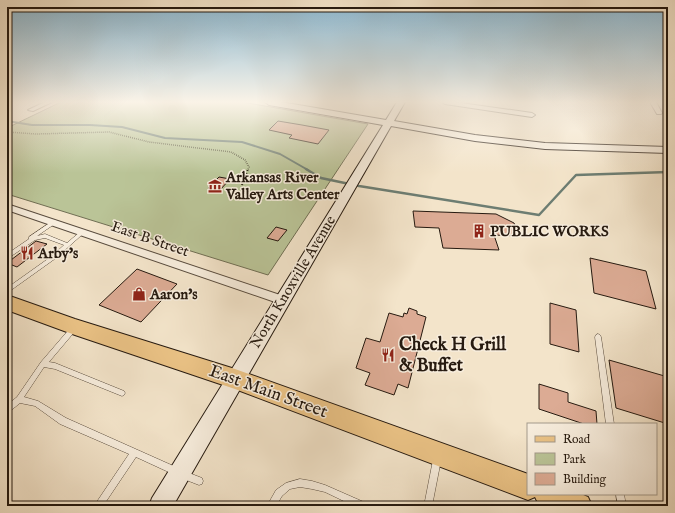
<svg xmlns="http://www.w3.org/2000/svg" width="675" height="513" font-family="'IM FELL English',serif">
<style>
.green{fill:#bac497;stroke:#706f54}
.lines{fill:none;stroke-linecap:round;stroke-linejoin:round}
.stream-far1{stroke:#6d7d72;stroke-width:2}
.stream{stroke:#6d7d72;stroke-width:2.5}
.building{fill:#dcab94;stroke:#261a10}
.lane-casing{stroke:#594c3e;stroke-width:1}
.street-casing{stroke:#594c3e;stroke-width:2}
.secondary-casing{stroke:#261a10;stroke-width:2}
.primary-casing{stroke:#261a10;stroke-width:2}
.path-far1{stroke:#261a10;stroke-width:1.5;stroke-dasharray:0.5 1.5;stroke-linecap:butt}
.path{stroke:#261a10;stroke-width:2;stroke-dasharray:1 2;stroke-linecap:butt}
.lane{fill:#f7eddd;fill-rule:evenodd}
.street{fill:#f7eddd;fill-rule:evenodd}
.secondary{fill:#f7eddd;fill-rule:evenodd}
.primary{fill:#eac285;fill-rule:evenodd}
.labels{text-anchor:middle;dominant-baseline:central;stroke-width:3;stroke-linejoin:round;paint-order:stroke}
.poi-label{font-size:15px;font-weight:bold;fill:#261a10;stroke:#f7eddd;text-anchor:start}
.street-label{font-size:15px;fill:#261a10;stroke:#f7eddd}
.near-poi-label{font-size:18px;font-weight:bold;fill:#261a10;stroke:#f7eddd;text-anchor:start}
.near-street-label{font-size:18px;fill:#261a10;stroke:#f7eddd}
</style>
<rect width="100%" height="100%" fill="#f3e4ca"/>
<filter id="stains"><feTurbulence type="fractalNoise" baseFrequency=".005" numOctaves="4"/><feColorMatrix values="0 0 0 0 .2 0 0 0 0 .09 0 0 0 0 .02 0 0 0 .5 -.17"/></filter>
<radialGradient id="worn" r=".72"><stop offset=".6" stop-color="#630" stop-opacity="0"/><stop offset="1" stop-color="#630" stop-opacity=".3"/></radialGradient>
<path class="green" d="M61,102H242L368,124L268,275L7,194V128Z"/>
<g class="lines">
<path class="stream-far1" d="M7,121L32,125H90L122,127L165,138L242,142L280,154L308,170"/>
<path class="stream" d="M306,169L321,178L359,186L539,215L576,175L668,172"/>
</g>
<path class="building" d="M278,121L302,125L329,130L318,144L289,138L292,135L269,130Z
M219,177L230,179L220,190L208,188Z
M413,211L496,214L514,223L520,236L494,235L499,250L443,248L439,228L415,227Z
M276,227L287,230L278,241L267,238Z
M36,241L47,244L17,267L7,263Z
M590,258L646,271L656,309L594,293Z
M137,269L177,284L141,322L99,305Z
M550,303L576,310L579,352L550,344Z
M409,308L417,311V314L426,317L408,388L398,384L394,395L365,385L370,373L356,368L366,338L380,342L389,313L403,317L404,313L407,314Z
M609,360L668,377V424L616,408Z
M539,384L568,393V402L596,411L597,424H584L539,409Z"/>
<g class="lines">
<g class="lane-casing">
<path id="lane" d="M54,220L56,221V223L37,236L45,234L67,243L81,231H85V232L56,258L7,293V288L52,256L64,245L45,238L35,240L7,259V254L29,239V237Z
M74,325L76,326L77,328L76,330L49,362L55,363L124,391L125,393L124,395L122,396L55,369L44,367L24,397L38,401L66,418L178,468L179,471L178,474L175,475L136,457L103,506H94L129,454L60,424L35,406L20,403L9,412L7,413V405L17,397L41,362L72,326Z
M598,334L600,335L601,337L614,424H606L595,337L596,335Z
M437,456L440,457L441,460L432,506H424L433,460L434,457Z
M184,471L202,478L203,481L202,484L199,485L181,478L180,475L181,472Z
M300,479L312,481L325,485L366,503L367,506H354L325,492L312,489L300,487L290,489L282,496L276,506H267L276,490L286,483Z
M616,494H624L626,506H618Z"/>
</g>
<g class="street-casing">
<path id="street" d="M45,102H52L33,111L28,110Z
M442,102H454L532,113L535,115L532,117L445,104Z
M650,102H656L662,113L661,114H657Z
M7,204L286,297L288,300L286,303L282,305L278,303L7,210Z"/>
</g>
<g class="secondary-casing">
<path id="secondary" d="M265,102H281L386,120L397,102H405L394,121L475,135L545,143L668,147V153L545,149L475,141L391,126L173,506H149L152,498L383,125L269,105Z"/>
</g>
<g class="primary-casing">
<path id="primary" d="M7,295L75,319L235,369L528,474V494H581L588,497L592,506H545L538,503L535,497L528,500L235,389L75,335L7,310Z"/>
</g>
<path class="path-far1" d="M7,132L36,134L109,132L149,142L231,152L245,160L249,167L248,170"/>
<path class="path" d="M242,185L248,169"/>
<use href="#lane" class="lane"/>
<use href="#street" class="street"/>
<use href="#secondary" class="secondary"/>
<use href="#primary" class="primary"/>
</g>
<linearGradient id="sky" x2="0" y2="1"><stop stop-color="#89b8d3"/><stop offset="0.59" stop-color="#faf3e7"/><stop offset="1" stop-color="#faf3e7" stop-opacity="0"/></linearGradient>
<rect width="675" height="173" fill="url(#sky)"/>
<defs>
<g id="museum-bare" transform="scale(1.08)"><path d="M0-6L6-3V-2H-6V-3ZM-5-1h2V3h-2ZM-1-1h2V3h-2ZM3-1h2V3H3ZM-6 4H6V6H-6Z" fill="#8f2418" stroke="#f7eddd" stroke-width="2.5" paint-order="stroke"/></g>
<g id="building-bare" transform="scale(1.08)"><path d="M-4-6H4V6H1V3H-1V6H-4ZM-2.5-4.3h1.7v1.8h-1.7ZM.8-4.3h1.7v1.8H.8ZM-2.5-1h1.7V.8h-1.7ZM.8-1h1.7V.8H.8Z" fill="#8f2418" stroke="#f7eddd" stroke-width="2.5" paint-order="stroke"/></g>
<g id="restaurant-bare" transform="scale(1.08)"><path d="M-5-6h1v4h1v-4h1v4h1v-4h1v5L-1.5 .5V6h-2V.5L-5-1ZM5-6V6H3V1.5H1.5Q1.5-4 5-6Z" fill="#8f2418" stroke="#f7eddd" stroke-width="2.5" paint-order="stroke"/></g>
<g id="shop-bare" transform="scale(1.08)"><path d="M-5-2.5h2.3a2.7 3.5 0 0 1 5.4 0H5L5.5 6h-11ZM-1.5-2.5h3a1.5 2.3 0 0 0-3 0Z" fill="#8f2418" stroke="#f7eddd" stroke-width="2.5" paint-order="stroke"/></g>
</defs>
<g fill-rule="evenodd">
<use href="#museum-bare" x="215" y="186"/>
<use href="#building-bare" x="479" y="231"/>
<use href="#restaurant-bare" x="27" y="253"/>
<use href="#shop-bare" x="139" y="294"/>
<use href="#restaurant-bare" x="388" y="355"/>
</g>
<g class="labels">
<g class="poi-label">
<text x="226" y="177">Arkansas River<tspan x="226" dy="17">Valley Arts Center</tspan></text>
<text x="490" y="231">PUBLIC WORKS</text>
<text x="38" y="253">Arby's</text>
<text x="150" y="294">Aaron's</text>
</g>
<g class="street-label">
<text transform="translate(150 239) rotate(19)">East B Street</text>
<text transform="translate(293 282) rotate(-59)">North Knoxville Avenue</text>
</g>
<g class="near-poi-label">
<text x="399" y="345">Check H Grill<tspan x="399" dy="21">&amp; Buffet</tspan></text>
</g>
<g class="near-street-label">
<text transform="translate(268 392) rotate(20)">East Main Street</text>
</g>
</g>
<rect width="675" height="513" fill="none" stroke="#f3e4ca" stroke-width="24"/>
<rect x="8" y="8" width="659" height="497" fill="none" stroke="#261a10" stroke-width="2"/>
<rect x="12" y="12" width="651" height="489" fill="none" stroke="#261a10"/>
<rect x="527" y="423" width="130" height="72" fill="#f7eddd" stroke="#a3998b"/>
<rect x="535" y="436" width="20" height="6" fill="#eac285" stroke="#a3998b"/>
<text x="563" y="443" font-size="12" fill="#261a10">Road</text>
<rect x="535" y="453" width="20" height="12" fill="#bac497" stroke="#a3998b"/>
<text x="563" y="463" font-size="12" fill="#261a10">Park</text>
<rect x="535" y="473" width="20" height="12" fill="#dcab94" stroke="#a3998b"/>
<text x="563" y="483" font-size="12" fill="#261a10">Building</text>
<rect width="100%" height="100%" filter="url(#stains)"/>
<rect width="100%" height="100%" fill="url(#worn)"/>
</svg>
